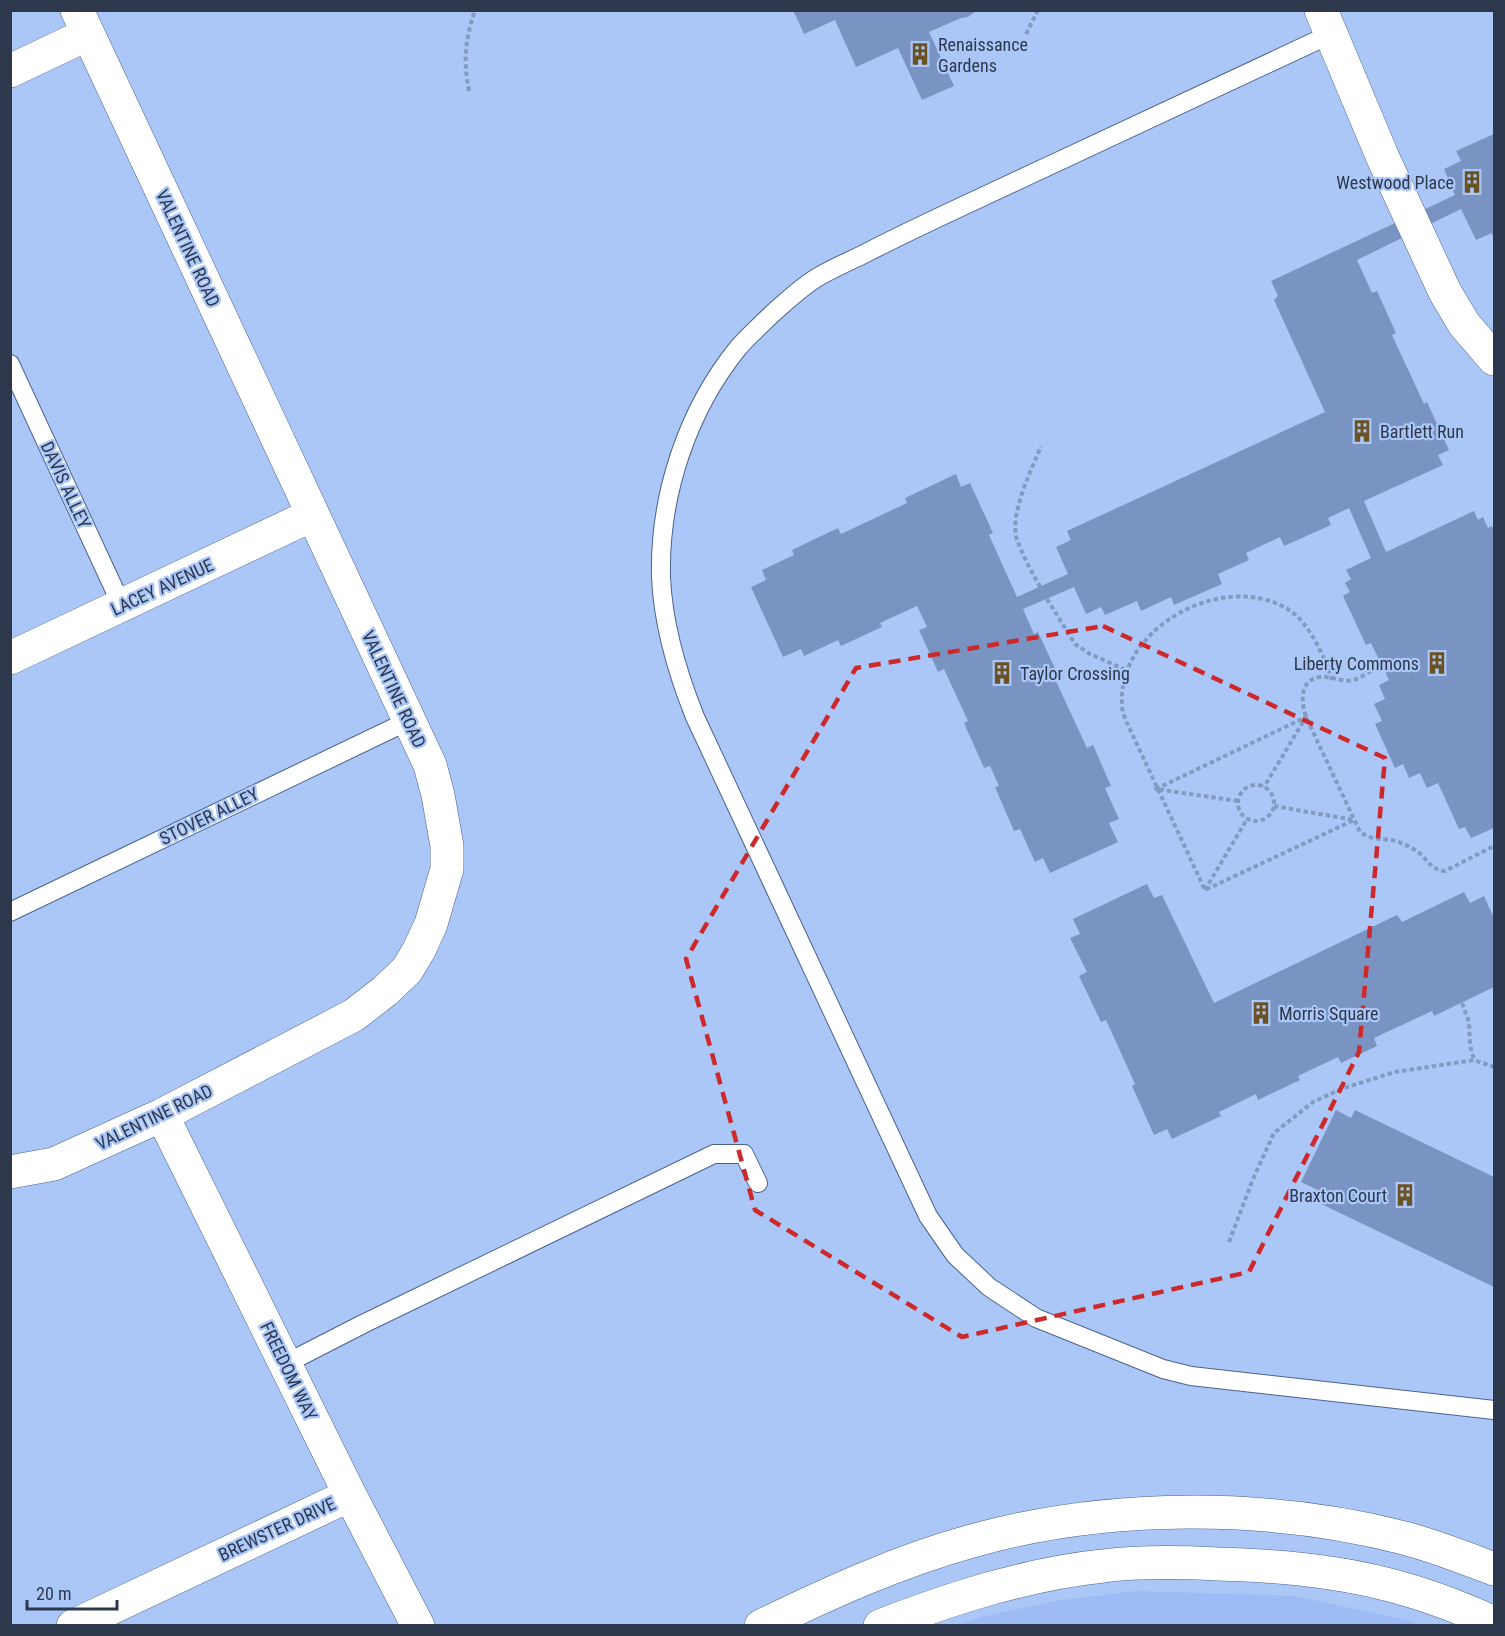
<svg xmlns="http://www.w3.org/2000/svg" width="1505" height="1636" font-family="'Roboto Condensed',sans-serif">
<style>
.built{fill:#9cbcf3}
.building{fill:#7994c3}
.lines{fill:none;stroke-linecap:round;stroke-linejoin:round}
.service-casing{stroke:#4a638e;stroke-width:20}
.minor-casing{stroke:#4a638e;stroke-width:34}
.path{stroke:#839bc3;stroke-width:4;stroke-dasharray:4.5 3;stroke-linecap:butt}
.service{stroke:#fff;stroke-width:18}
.minor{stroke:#fff;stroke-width:33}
.marked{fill:none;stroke:#ce292a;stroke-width:4.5;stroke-dasharray:12 8;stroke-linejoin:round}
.labels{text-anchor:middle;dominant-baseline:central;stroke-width:4.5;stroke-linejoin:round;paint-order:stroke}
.poi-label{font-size:18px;fill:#2d384c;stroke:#aac7f8;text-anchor:start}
.street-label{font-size:18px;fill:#2d384c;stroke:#aac7f8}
</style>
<rect width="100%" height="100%" fill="#aac7f8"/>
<path class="built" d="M1136,1591L1294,1596L1407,1620L1420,1625H958L981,1617L1055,1601Z"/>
<path class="building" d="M793,10H978L968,17L961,18L929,32L954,86L922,100L898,48L856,67L835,20L804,34Z
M1494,134V239L1492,233L1476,240L1461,209L1357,260L1372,293L1377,291L1396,333L1392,335L1424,404L1427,402L1449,450L1438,455L1443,465L1364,501L1386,552L1474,511L1478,520L1483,517L1488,528L1492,526L1494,532V828L1471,838L1465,827L1459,829L1438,783L1427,788L1420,773L1409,778L1403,764L1395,768L1375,724L1382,721L1374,704L1385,699L1379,685L1389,680L1371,643L1366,645L1343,596L1350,592L1345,583L1351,579L1346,570L1371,558L1349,508L1328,518L1331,525L1284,546L1280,537L1246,553L1249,560L1218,574L1222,584L1174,605L1171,597L1141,611L1137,601L1105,615L1101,607L1086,614L1074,587L1023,609L1034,634L1038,632L1058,675L1054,677L1087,748L1093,745L1111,786L1105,788L1119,819L1109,823L1118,842L1050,873L1043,858L1035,862L1020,829L1014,831L995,787L999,786L990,766L984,768L964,723L968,721L944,669L938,672L919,630L927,627L917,606L880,623L882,627L841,646L838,640L804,656L801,649L783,657L751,587L766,580L762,570L794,555L792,550L838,528L841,534L907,503L905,498L956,474L961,487L970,483L993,533L989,535L1017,597L1068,574L1056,547L1071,540L1067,531L1325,412L1274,300L1278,296L1271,281L1455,195L1444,169L1461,161L1456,151Z
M1147,884L1154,898L1162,895L1214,1003L1397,915L1402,922L1464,892L1470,903L1484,896L1494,918V987L1434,1016L1432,1011L1374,1038L1377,1046L1341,1063L1338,1057L1298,1076L1300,1080L1258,1100L1256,1094L1219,1112L1221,1116L1172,1139L1167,1129L1154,1135L1132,1086L1135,1084L1106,1020L1101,1022L1079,976L1087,972L1070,938L1080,934L1073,919Z
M1336,1110L1351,1118L1355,1110L1494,1177V1287L1313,1200L1318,1190L1301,1182Z"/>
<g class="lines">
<g class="service-casing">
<path id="service" d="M1331,34C1229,82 1127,130 1025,177C972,202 918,226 866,253C850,261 833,268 818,277C801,287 787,301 772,314C761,325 748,336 738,348C687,411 659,496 661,577C663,626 677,672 695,717L928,1216L955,1255L989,1287L1036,1318L1163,1369L1191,1376L1494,1410
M10,364L122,606
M10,912L408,721
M285,1364L363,1324L714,1154H744L758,1183"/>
</g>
<g class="minor-casing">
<path id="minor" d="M1321,10L1383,158L1445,292L1464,324L1494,359
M10,71L88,34
M10,658L312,515
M162,1115L350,1495L418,1626
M10,1172L54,1164L162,1115L354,1015L385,991L407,970L419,950L431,924L447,869V846L438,795L430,765L77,10
M73,1626L350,1495
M761,1626C829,1593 899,1561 972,1541C1107,1503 1269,1503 1404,1538C1435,1546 1465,1558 1494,1569
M880,1626C952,1598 1027,1574 1103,1566C1141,1561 1179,1562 1217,1564C1254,1565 1293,1567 1330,1573C1386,1581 1443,1599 1494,1623"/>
</g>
<path class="path" d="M1026,34L1038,10
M469,91C463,60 465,41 475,10
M1040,587C1032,572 1023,556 1017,540C1009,514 1031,471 1041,446
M1047,599L1075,644L1090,654L1128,671
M1371,671C1366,674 1360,678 1354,680C1342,683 1330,675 1320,677C1299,680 1301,702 1306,717L1360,832C1375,843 1387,836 1401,843C1407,845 1414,849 1418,852C1428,860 1431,870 1445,871L1494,846
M1238 803a18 18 0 1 1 36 0a18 18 0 1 1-36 0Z
M1238,801L1156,789L1306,717L1264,787
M1274,806L1354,820L1205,890L1127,723C1125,718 1122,711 1122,705C1117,627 1225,569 1289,610C1308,621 1326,659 1332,680
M1205,890L1247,819
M1462,1003L1469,1022L1470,1045L1474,1060
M1229,1242L1253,1179L1274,1133L1313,1102L1341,1089L1395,1072L1474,1060L1494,1067"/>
<use href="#service" class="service"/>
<use href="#minor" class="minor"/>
</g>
<path class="marked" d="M1103,626L1385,758L1359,1052L1249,1272L962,1337L755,1210L686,959L856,668Z"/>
<defs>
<g id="building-bare" transform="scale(1.8)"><path d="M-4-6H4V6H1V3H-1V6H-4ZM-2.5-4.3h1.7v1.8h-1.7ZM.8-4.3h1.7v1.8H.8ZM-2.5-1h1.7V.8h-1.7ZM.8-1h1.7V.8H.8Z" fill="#6b5223" stroke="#aac7f8" stroke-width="2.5" paint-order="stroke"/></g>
</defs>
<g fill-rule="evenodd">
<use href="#building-bare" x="920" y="54"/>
<use href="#building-bare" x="1472" y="182"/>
<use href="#building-bare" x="1362" y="431"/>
<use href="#building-bare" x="1437" y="663"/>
<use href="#building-bare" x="1002" y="673"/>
<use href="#building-bare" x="1261" y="1013"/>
<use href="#building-bare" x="1405" y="1195"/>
</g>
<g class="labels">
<g class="poi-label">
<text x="938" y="44">Renaissance<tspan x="938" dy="21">Gardens</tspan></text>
<text x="1454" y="182" text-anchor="end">Westwood Place</text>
<text x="1380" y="431">Bartlett Run</text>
<text x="1419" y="663" text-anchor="end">Liberty Commons</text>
<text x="1020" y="673">Taylor Crossing</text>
<text x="1279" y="1013">Morris Square</text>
<text x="1387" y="1195" text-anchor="end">Braxton Court</text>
</g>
<g class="street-label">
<text transform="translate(188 248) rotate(65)">VALENTINE ROAD</text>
<text transform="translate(66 485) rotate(65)">DAVIS ALLEY</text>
<text transform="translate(162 587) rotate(-25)">LACEY AVENUE</text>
<text transform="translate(394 689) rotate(65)">VALENTINE ROAD</text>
<text transform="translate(209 816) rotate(-26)">STOVER ALLEY</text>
<text transform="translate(154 1117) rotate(-26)">VALENTINE ROAD</text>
<text transform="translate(289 1371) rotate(64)">FREEDOM WAY</text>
<text transform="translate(277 1529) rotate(-25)">BREWSTER DRIVE</text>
</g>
</g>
<rect width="1505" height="1636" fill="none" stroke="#2d384c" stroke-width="24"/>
<path d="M27 1600v9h90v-9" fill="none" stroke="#2d384c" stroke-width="3"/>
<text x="36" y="1600" font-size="18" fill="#2d384c" stroke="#aac7f8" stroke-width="4.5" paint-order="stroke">20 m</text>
</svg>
